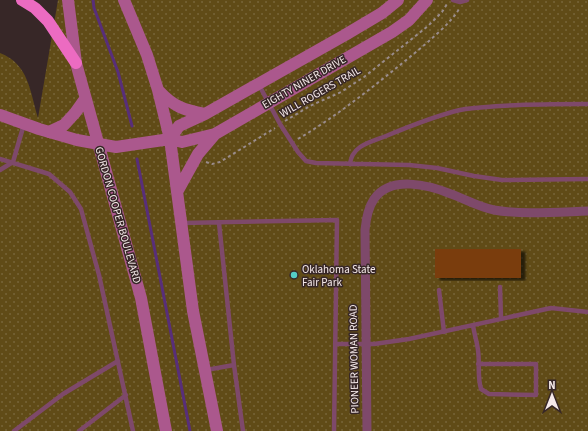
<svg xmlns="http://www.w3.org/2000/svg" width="588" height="431" font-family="'Source Sans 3',sans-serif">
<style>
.park{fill:url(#park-dots)}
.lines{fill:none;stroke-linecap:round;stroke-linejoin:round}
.stream{stroke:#582e79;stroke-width:3}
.building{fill:#7a3d0f;filter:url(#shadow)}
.path{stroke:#9a8c8c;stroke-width:2;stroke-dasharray:3 3;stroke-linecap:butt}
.lane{stroke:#7e496a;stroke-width:4.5}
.street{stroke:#7e496a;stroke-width:9}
.secondary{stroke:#ab588d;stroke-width:12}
.highway{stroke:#ec6bc1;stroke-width:12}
.poi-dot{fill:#54cdc7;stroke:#372727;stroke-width:1.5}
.labels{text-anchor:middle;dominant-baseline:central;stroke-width:3;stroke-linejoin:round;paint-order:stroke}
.street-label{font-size:11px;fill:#f6eaea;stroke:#372727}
.poi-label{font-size:11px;fill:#f6eaea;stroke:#372727;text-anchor:start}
</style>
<defs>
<pattern id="park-dots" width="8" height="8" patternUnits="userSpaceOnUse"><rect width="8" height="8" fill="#604b17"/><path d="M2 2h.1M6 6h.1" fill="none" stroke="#776539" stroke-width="1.8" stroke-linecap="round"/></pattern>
<filter id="shadow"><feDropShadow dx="4.5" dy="2.5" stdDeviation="1" flood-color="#0009"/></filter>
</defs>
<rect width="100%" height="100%" fill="#372727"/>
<path class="park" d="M58,0H588V431H0V53C29,64 30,92 38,118Z"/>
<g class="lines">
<path class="stream" d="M93,0L94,8L118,72L132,126
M137,159L190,431"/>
</g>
<path class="building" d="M435,249H521V278H435Z"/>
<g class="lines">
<path class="path" d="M285,121L310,106L341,92L364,77L428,26L442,12L447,4
M298,139C340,114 378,83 416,52C428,42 452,22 459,9
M206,162L212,164L220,162L275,128"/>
<path class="lane" d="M453,0L460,2L467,0
M259,85L280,124L298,152L306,161L316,163L409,165L437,168L474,176L502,180L588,179
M0,159L49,174L70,192L81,209L99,275L133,431
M350,164C352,145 371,142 386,136C410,126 435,116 460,110C473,107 487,107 500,106C529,104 559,104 588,104
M0,170L13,162L24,124
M182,223L337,220L334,431
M219,223L234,365
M500,287L501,318
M439,290L444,332
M473,325C474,333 477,342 478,350C480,364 477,376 481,389L489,394L536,395V364H478
M335,344H374L409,339L551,308L588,312
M206,370L234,365L243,431
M14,431L63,394L118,361
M79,431L126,395"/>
<path class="street" d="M367,431L365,230C366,219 368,208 374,199C391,175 429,185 451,194C465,199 479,207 494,210C521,215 559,212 588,211"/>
<path class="secondary" d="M68,0L76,63L141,298L166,431
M124,0L147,55L158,90L170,139L193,311L217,431
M159,91C174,107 184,110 205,114
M0,115L39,129L77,140L116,147L170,139L182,142L215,134L392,32L409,20L427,0
M49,132L64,125L75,113L85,99
M170,139L179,126L205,114L345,35L382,13L398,0
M177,192L198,154L215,134"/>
<path class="highway" d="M22,0L35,8L48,21L76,63"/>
</g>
<circle class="poi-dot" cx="294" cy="275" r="4"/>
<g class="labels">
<g class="street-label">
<text transform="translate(304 82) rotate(-30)">EIGHTY NINER DRIVE</text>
<text transform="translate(320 92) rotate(-30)">WILL ROGERS TRAIL</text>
<text transform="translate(118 215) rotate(74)">GORDON COOPER BOULEVARD</text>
<text transform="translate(354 359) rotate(-91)">PIONEER WOMAN ROAD</text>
</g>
<g class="poi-label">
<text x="302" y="269">Oklahoma State<tspan x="302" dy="13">Fair Park</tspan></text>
</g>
</g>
<g transform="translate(552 395)" stroke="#372727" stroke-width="3" paint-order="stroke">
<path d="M0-3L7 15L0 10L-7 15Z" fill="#f6eaea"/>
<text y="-6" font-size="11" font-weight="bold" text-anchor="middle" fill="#f6eaea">N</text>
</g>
</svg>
